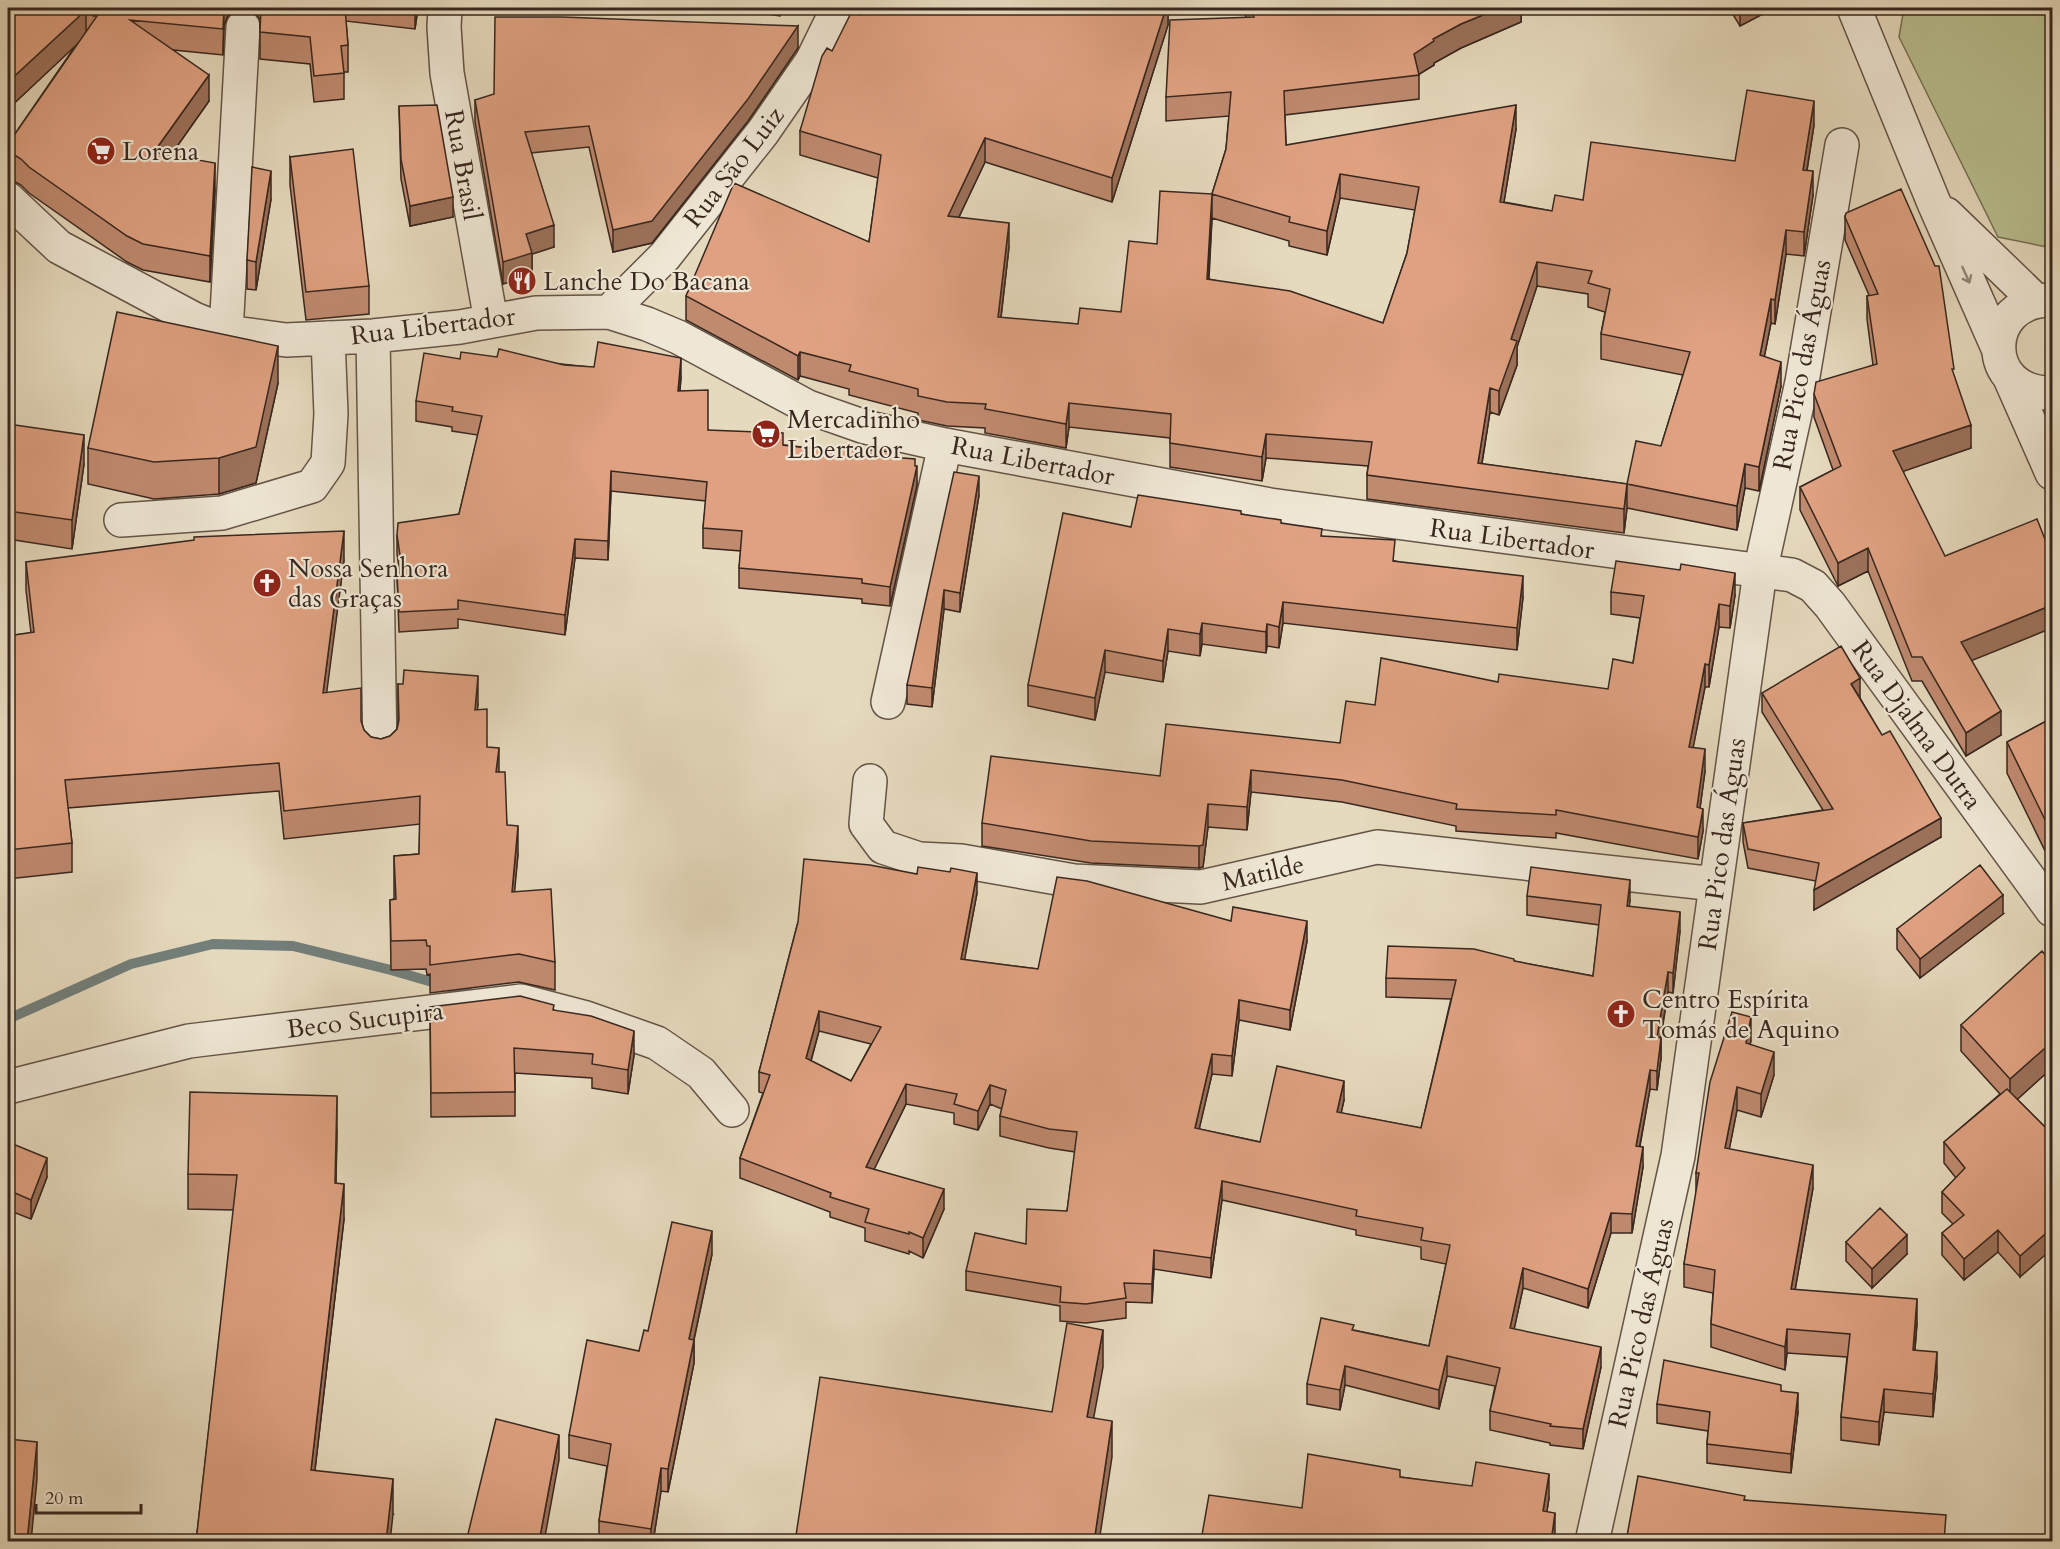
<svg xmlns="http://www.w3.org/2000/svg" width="2060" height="1549" font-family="Cardo,serif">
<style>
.green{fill:#b9be8f;stroke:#787257;stroke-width:1.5}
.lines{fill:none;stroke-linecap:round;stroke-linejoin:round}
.stream{stroke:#727f7b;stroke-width:10}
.minor-casing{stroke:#645447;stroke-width:36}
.minor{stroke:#efe7d5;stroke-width:33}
.wall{fill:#c08a6f;stroke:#38271f;stroke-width:1.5;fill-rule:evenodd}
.shaded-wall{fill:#9c715a;stroke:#38271f;stroke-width:1.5}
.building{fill:#dfa181;stroke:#38271f;stroke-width:1.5;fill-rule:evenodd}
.oneway{stroke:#94877a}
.labels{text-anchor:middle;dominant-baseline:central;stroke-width:4.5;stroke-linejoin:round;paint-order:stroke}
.poi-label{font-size:26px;fill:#38271f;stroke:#efe7d5;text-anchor:start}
.street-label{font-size:26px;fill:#38271f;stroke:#efe7d5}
</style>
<rect width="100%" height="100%" fill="#e6dabe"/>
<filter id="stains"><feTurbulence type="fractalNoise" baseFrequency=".00333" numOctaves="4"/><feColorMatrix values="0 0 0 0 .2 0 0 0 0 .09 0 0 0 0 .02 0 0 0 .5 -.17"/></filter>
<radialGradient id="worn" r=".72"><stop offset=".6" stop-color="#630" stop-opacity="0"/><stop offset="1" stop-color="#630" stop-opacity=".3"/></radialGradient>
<path class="green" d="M1904,8H2052V248L1998,237L1899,37Z"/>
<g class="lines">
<path class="stream" d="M8,1019L131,964L213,944L293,946L391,970L470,993"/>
<g class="minor-casing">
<path id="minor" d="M445,8L444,27L447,73L491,321
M1854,8L1934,203L1998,348
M8,199L59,247L194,319L226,332L286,340L373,336L460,327L536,313L609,312L647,324L678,337L808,407L865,427L945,445L1270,505L1792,575L1813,586L1830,605L2052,910
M1946,214L2036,301
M2052,300C1981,299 1981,395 2052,393
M609,312L665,256L763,132L812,61L838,8
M226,332L243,27
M373,336L380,749
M2010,378L2052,473
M121,520L222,513L312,486L328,463L331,414L328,338
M888,702L945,445
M870,781L866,824L883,847L919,859L961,861L1074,881L1201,887L1377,847L1716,884
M8,1087L189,1041L521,1001L586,1018L657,1043L701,1073L732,1110
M1592,1542L1678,1156L1760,572L1802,382L1842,145"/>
</g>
<use href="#minor" class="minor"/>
</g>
<path class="wall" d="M8,8H418L415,29L346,21L348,45V72H344V99L314,102L310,64L260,59V19L254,12L245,8L235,10L227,17L224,26L223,55L173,50L209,101L171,155L215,189L210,282L143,270L127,262L29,193L21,185L8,178V144L76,45L8,109Z
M727,8H783L780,16Z
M1168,8V25L1112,202L985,162L959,217L1009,247L1001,318L1078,324L1121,312L1157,244L1212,194L1226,149L1229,116L1166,121V97L1246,17L1243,8H1521V22L1461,48L1434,63V65L1419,74V99L1285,115L1286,145L1516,129L1504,202L1552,211L1583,200L1735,161L1814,125L1807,171L1813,195L1804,256L1786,254L1775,324L1771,323L1764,357L1781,386L1759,491L1745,488L1737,530L1627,508L1624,533L1367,499V475L1368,466L1266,458L1262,481L1170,467V438L1069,427L1066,448L985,433V428L947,426L918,420V413L849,395V389L800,376L798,380L686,320V296L869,242L878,178L800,155V131L832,51L859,15ZM1340,198L1415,210L1407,253L1383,323L1209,279L1212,218L1289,241V246L1327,255ZM1537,286L1588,294V307L1605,312L1601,334V359L1683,375L1661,446L1627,484L1482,464L1490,412L1499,415L1517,365V347Z
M1729,8H1774L1740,26Z
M798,48L748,121L652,243L613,252L589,147L531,153L554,247L532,254V275L503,284L475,122V100Z
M399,106L453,217L410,226L401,179Z
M290,157L369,286V314L306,320L290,185Z
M271,199L256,290L247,289V260Z
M1845,217L1954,376L1971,448L1903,471L1972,661L2001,735L1966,756L1922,681H1912L1868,571L1838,586L1800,510V487L1833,470L1814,417V394L1873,365L1867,319V296L1869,295L1845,240Z
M497,357L681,377L680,391L708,430L783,445L893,457L915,466L917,485L890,606L862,603V599L739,588V568L741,551L703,548V528L706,501L611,491L608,560L575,558L565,635L458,619V628L399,632L397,575H400L397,554V535L459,514L478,435L452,431V427L416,421V401L460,359Z
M278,383L256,483L219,494L154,499L88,484V448Z
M8,424L84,464L72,549L8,539Z
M979,495L960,612L944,609L932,707L907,704V685Z
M1241,514L1281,523L1322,536L1395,561L1523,597L1517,650L1283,623L1279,648L1267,646L1266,653L1202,644L1200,656L1168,651L1163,682L1105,672L1095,720L1028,706V685L1131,527Z
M344,560L326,692L361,721L364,730L371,737L381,739L390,736L397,729L398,722V684L478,704L477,710L487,747L499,772L507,825L518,854L514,891L555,962V990L519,982L430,993V974L427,975L426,969L391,970L390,900L394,899V856L419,854L420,824L284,839L279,791L68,808L72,843V872L8,879V636L31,633L26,590V562Z
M1611,592L1735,595L1730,628L1719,627L1709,687H1705L1693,747L1705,771L1700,808L1703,831L1698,859L1556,833V838L1456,831V826L1342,802L1251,792L1247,830L1208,827L1203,867L1199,868L1091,863L982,846V823L1160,776L1340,743L1375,705L1498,682L1608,689L1633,663L1640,618L1611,614Z
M1762,693L1860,698L1941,837L1814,910L1816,881L1748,868L1743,842V823L1823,810L1762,712Z
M2052,718V874L2047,866V855L2007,773V742Z
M977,893L964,960L1038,969L1231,921L1307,941L1290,1030L1239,1020L1232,1076L1212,1074L1199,1129L1260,1142L1344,1100L1341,1113L1421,1128L1451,999L1386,997V978L1514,961L1593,976L1599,925L1527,915V896L1630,900L1629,906L1680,931L1673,993L1668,992L1661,1038V1058L1657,1090L1650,1089L1640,1146L1643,1167L1632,1233H1611L1588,1308L1523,1288L1514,1329L1601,1367L1583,1449L1550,1445V1443L1490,1430V1411L1495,1386L1447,1376L1439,1409L1345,1385L1340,1410L1307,1404V1384L1354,1330L1429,1346L1446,1264L1421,1259V1247L1356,1235V1230L1222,1200L1211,1278L1154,1269L1152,1303L1126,1302V1318L1086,1323L1060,1321V1306L966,1290V1271L1026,1244L1067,1211L1075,1152L1049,1148L1000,1136V1116L1002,1109L990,1104L978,1130L954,1124V1113L906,1104L874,1169L944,1209L923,1258L909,1251V1254L865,1241V1228L830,1217V1212L740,1178V1158L763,1093L759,1092V1072L798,922ZM819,1031L871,1044L851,1081L811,1061Z
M2003,914L1920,978L1897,949V929Z
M2052,963V1068L2017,1099L2052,1134L2020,1277L1998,1252L1964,1280L1942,1255V1233L1953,1224L1942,1213V1192L1956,1178L1944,1163V1142L2000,1094L1961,1051V1025Z
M430,1007L554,1010L634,1055L628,1094L592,1088V1078L515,1073V1116L431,1117Z
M1751,1040L1750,1045L1774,1075L1761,1117L1737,1110L1729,1149L1813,1188L1795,1290L1917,1323L1915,1350L1937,1376L1933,1417L1884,1412L1879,1445L1841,1440V1417L1847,1357L1787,1353L1785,1370L1711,1347V1324L1713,1293L1684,1287V1264L1696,1196V1173Z
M337,1130L336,1183L344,1219L315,1470L393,1514L196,1542L234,1210L188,1209V1174Z
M8,1142L47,1177L31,1219L8,1210Z
M1846,1242L1907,1254L1872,1288L1846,1261Z
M712,1254L694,1340V1363L668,1492L661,1491L653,1542H599V1521L607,1466L569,1458V1435L639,1351L648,1331Z
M1781,1391L1798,1412L1791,1473L1707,1463V1444L1708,1431L1657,1423V1404Z
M1400,1477L1549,1498L1547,1511L1555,1537V1542H1202V1535L1302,1508Z
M1745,1500L1946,1542H1627V1536Z"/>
<path class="shaded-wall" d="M224,8H235V10L227,17L224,26L223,55Z
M415,8H418L415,29Z
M780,8H783L780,16Z
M1166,8H1168V25L1112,202V178Z
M1500,8H1521V22L1461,48L1434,63V65L1418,75L1414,54L1433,39L1461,24Z
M1740,8H1774L1740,26Z
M86,10V36L8,109V82Z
M798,26V48L748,121L652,243L613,252V230Z
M209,75V101L154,179V152Z
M1814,101V125L1803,194V170Z
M1516,105V129L1500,226V202Z
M985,138V162L948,240V216Z
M215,163V189L210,282V256Z
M271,171V199L256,290V262Z
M1813,171V195L1804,256V232Z
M1340,174V198L1327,255V231Z
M1212,194V218L1207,303V279Z
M453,197V217L410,226V206Z
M1009,223V247L998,342V317Z
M554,225V247L532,254V275L503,284V262L526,234Z
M1786,230V254L1775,324V300Z
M1537,262V286L1517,347V365L1499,415V391L1511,339Z
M1771,299V323L1760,379V355Z
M278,346V383L256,483L219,494V458Z
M800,352V376L798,380V356Z
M681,358V377L678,410V391Z
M1781,362V386L1759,491V467Z
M1490,388V412L1478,487V463Z
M1069,403V427L1066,448V424Z
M1971,425V448L1893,475V451Z
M1266,434V458L1262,481V457Z
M84,435V464L72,549V520Z
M1745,464V488L1737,530V506Z
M917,466V485L890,606V587Z
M611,471V491L608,560V541Z
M979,476V495L960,612V593Z
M1627,484V508L1624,533V509Z
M344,531V560L323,721V693Z
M575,539V558L565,635V615Z
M1868,548V571L1838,586V563Z
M1735,573V595L1730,628V606Z
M1523,576V597L1517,650V628Z
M944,590V609L932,707V688Z
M1283,602V623L1279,648V627Z
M1719,604V627L1709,687V665Z
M2052,605V628L1961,665V642Z
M1202,623V644L1200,656V634Z
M1267,624V646L1266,653V632Z
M1168,629V651L1163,682V661Z
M1105,650V672L1095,720V698Z
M1705,664V687L1689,769V747Z
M478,676V704L475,738V710Z
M1860,678V698L1851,684Z
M2001,711V735L1966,756V733Z
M499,748V776L496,772Z
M1705,749V771L1697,830V807Z
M1251,770V792L1247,830V807Z
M1208,804V827L1203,867L1199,868V846Z
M1703,809V831L1698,859V837Z
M1941,818V837L1814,910V890Z
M518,826V854L512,920V892Z
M977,873V893L961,979V959Z
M1630,880V900L1627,926V906Z
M2003,895V914L1920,978V959Z
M1680,912V931L1673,993V973Z
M1307,921V941L1290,1030V1010Z
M1668,972V992L1657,1057V1037Z
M1239,1000V1020L1232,1076V1056Z
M819,1011V1031L806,1078V1058Z
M1751,1017V1040L1746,1066V1043Z
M634,1031V1055L628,1094V1070Z
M1661,1038V1058L1657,1090V1071Z
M2052,1041V1068L2010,1106V1079Z
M1774,1052V1075L1761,1117V1094Z
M1212,1054V1074L1195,1147V1128Z
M1650,1070V1089L1636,1166V1146Z
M1344,1081V1100L1337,1132V1112Z
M906,1084V1104L866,1186V1167Z
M990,1085V1104L978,1130V1111Z
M1737,1087V1110L1725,1171V1148Z
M337,1096V1130L335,1218V1183Z
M1643,1147V1167L1632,1233V1214Z
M47,1158V1177L31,1219V1200Z
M1813,1165V1188L1791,1313V1289Z
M1222,1181V1200L1211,1278V1258Z
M344,1184V1219L311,1504V1470Z
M944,1189V1209L923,1258V1238Z
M1611,1213V1233L1588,1308V1289Z
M2052,1228V1249L2020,1277V1256Z
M1998,1230V1252L1964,1280V1259Z
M712,1231V1254L689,1362V1339Z
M1907,1235V1254L1872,1288V1269Z
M1154,1250V1269L1152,1303V1284Z
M1523,1268V1288L1510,1348V1328Z
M1917,1299V1323L1913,1373V1350Z
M1787,1329V1353L1785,1370V1347Z
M1103,1330V1367L1087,1454V1417Z
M694,1340V1363L668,1492V1469Z
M1601,1347V1367L1583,1449V1429Z
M1937,1352V1376L1933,1417V1394Z
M1447,1356V1376L1439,1409V1390Z
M1345,1366V1385L1340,1410V1390Z
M1884,1389V1412L1879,1445V1422Z
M1798,1393V1412L1791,1473V1454Z
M1112,1421V1457L1099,1542H1094Z
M559,1435V1460L544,1542H539Z
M37,1442V1479L31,1542H27Z
M661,1468V1491L653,1542H651V1529Z
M1549,1474V1498L1543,1535V1511Z
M393,1479V1514L390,1542H386Z
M1555,1513V1542H1551Z"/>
<path class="building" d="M8,8H224L223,29L130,20L209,75L154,152L215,163L210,256L143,244L127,236L29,167L21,159L8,151V144L97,16H93L86,10L8,82Z
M261,8H345L348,45L341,46L344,73L314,76L310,37L260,32Z
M864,8H1166L1112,178L985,138L948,216L1009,223L998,317L1078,324L1080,308L1121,312L1129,241L1157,244L1160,191L1212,194L1226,149L1231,92L1166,97L1170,20L1254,17L1251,8H1500L1461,24L1433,39L1434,41L1414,54L1419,75L1284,91L1286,145L1516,105L1500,202L1552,211L1555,195L1583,200L1591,142L1735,161L1747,90L1814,101L1803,170L1813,171L1804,232L1786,230L1775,300L1771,299L1760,355L1781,362L1759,467L1745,464L1737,506L1627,484L1624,509L1367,475L1372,442L1266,434L1262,457L1170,443L1171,414L1069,403L1066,424L985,409L986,404L947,402L918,396V389L849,371L851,365L800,352L798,356L686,296L734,183L869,242L881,155L800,131L822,56L827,48L832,51L852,11L859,15ZM1340,174L1419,187L1407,253L1383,323L1290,291L1207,279L1212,194L1290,217L1289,222L1327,231ZM1537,262L1592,271L1588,283L1610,289L1601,334L1690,352L1661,446L1636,441L1627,484L1478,463L1490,388L1499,391L1517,341L1511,339Z
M495,17H562L798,26L748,99L652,221L613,230L589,126L525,132L554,225L526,234L532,253L503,262L475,100L494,94Z
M437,105L453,197L410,206L401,159L399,106Z
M353,149L369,286L306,292L290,157Z
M252,167L271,171L256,262L247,260Z
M1901,189L1935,266H1939L1954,369H1952L1971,425L1893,451L1945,556L2037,519L2052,557V605L1961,642L2001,711L1966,733L1922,657H1912L1868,548L1838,563L1800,487L1841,466L1814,394L1816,382L1877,364L1867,296L1878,294L1845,217L1846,213Z
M117,312L278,346L256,447L219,458L154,462L88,448Z
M598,342L681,358L678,391L708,390V430L783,433V445L840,452L841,447L893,452L892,457L915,459V466H917L890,587L862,583V579L739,568L742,531L703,528L707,482L611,471L608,541L575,539L565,615L458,600V609L399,612L397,575H403L397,535L398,523L459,514L482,416L452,411L453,407L416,401L424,353L460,359L461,352L497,357L499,349L564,365L594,367Z
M8,424L84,435L72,520L8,511Z
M954,472L979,476L960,593L944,590L932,688L907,685Z
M1138,495L1241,511V514L1281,520V523L1322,529L1321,536L1395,540L1393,561L1523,576L1517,628L1283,602L1279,627L1267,624L1266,632L1202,623L1200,634L1168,629L1163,661L1105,650L1095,698L1028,685L1063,513L1131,527Z
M344,531L323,693L361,688V721L364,730L371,737L381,739L390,736L397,729L399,720L398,684H403L404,670L478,676L475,710L487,709V747L499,748L496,772H505L507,825L518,826L512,892L551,889L555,962L519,954L430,965V946H427L426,940L391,941L390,900L396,899L394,856L419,854L420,796L284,811L279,763L65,780L72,843L8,850V636L34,632L26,562L194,540V537Z
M1616,561L1680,570L1681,564L1735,573L1730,606L1719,604L1709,665L1705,664L1689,747L1705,749L1697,807L1703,809L1698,837L1556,810V815L1456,809L1457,804L1342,780L1251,770L1247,807L1208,804L1203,845L1199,846L1091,841L982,823L991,756L1160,776L1166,724L1340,743L1346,701L1375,705L1381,658L1498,682L1499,674L1608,689L1613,659L1633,663L1644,596L1611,592Z
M1841,646L1860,678L1851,684L1882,735L1890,731L1941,818L1814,890L1819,863L1748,849L1743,823L1833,809L1762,693Z
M2052,718V843L2047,835L2051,832L2007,742Z
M804,859L870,865L917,874L918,867L950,872L951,868L977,873L961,959L1038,969L1057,877L1087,881L1231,921L1233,907L1307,921L1290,1010L1239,1000L1232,1056L1212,1054L1195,1128L1260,1142L1277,1066L1344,1081L1337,1112L1421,1128L1456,980L1386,978L1388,946L1474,949L1514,959V961L1593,976L1601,905L1527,896L1531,867L1630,880L1627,906L1680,912L1673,973L1668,972L1657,1037L1661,1038L1657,1071L1650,1070L1636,1146L1643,1147L1632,1214L1611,1213L1588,1289L1523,1268L1510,1328L1601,1347L1583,1429L1550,1426L1551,1424L1490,1411L1500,1368L1447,1356L1439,1390L1345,1366L1340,1390L1307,1384L1321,1318L1354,1325L1352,1330L1429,1346L1450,1245L1421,1240L1423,1228L1356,1216L1357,1210L1222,1181L1211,1258L1154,1250L1152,1284L1124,1283L1126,1298L1086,1304L1060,1302L1061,1287L966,1271L975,1233L1026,1244L1027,1209L1067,1211L1077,1132L1049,1129L1000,1116L1006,1090L990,1085L978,1111L954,1104L957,1094L906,1084L866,1167L944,1189L923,1238L909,1232V1234L865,1222L869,1209L830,1197L831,1193L740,1158L770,1075L759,1072L798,922ZM819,1011L881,1027L851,1081L806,1058Z
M1980,865L2003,895L1920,959L1897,929Z
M2042,951L2052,963V1042L2010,1079L1961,1025Z
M520,996L554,1005L553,1010L591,1016L634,1031L628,1070L592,1064L593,1054L514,1048L515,1092L431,1093L430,1007Z
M1732,1012L1751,1017L1746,1043L1774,1052L1761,1094L1737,1087L1725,1148L1813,1165L1791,1289L1917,1299L1913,1350L1937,1352L1933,1394L1884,1389L1879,1422L1841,1417L1850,1334L1787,1329L1785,1347L1711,1324L1715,1270L1684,1264L1699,1173H1696L1710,1082Z
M2007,1089L2052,1134V1228L2020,1256L1998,1230L1964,1259L1942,1233L1964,1215L1942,1192L1965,1168L1944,1142Z
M190,1092L337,1096L335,1183L344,1184L311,1470L393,1479L386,1542H196L237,1175L188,1174Z
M8,1142L47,1158L31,1200L8,1190Z
M1880,1208L1907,1235L1872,1269L1846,1242Z
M672,1222L712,1231L689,1339L694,1340L668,1469L661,1468L651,1529L599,1521L611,1444L569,1435L587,1340L639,1351L644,1330L648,1331Z
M1067,1323L1103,1330L1087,1417L1112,1421L1094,1542H795L820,1377L1052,1412Z
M1664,1360L1781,1385V1391L1798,1393L1791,1454L1707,1444L1710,1412L1657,1404Z
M496,1419L559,1435L539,1542H466Z
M8,1439L37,1442L27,1542H8Z
M1308,1454L1400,1470V1477L1472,1486L1476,1462L1549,1474L1543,1511L1555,1513L1551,1542H1471L1452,1538V1542H1212V1537L1202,1535L1209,1495L1302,1508Z
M1638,1476L1745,1496L1744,1500L1946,1515L1944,1542H1639V1538L1627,1536Z"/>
<defs><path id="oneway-shaft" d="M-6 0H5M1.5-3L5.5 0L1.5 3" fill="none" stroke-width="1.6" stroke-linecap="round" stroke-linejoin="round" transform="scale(1.5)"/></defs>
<use class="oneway" href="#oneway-shaft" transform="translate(1966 275) rotate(66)"/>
<defs>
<g id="supermarket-disc" transform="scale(1.5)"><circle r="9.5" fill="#8f2418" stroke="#efe7d5"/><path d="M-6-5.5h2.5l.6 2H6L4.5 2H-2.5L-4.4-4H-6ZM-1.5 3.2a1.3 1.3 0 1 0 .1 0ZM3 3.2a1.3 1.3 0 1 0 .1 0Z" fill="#fff"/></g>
<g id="restaurant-disc" transform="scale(1.5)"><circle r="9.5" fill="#8f2418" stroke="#efe7d5"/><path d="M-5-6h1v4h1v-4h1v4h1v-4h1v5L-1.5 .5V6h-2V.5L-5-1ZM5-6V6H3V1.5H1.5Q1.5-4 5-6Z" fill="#fff"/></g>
<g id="church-disc" transform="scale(1.5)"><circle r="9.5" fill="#8f2418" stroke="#efe7d5"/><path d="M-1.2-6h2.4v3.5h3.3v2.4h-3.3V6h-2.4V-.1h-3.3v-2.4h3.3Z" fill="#fff"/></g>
</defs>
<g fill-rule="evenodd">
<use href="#supermarket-disc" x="101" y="151"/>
<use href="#restaurant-disc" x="522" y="281"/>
<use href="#supermarket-disc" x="766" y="434"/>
<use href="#church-disc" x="267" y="583"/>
<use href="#church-disc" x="1621" y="1014"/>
</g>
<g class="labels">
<g class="poi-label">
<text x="122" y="151">Lorena</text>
<text x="543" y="281">Lanche Do Bacana</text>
<text x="787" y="419">Mercadinho<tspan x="787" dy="30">Libertador</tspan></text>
<text x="288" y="568">Nossa Senhora<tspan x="288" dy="30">das Graças</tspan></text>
<text x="1642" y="999">Centro Espírita<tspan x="1642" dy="30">Tomás de Aquino</tspan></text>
</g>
<g class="street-label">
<text transform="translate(463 165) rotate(80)">Rua Brasil</text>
<text transform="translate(734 167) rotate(-52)">Rua São Luiz</text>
<text transform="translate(433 326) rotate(-7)">Rua Libertador</text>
<text transform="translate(1802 365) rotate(-79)">Rua Pico das Águas</text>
<text transform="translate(1033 461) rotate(11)">Rua Libertador</text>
<text transform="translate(1512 539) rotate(8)">Rua Libertador</text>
<text transform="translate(1917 725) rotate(54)">Rua Djalma Dutra</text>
<text transform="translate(1722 844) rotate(-82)">Rua Pico das Águas</text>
<text transform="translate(1263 873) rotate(-13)">Matilde</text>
<text transform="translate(365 1020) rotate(-7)">Beco Sucupira</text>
<text transform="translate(1641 1323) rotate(-77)">Rua Pico das Águas</text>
</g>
</g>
<rect width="2060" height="1549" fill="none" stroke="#e6dabe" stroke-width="30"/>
<rect x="9" y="9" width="2042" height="1531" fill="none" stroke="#38271f" stroke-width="3"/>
<rect x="15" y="15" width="2030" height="1519" fill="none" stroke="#38271f" stroke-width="1.5"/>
<path d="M36 1504v9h105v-9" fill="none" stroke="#38271f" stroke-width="3"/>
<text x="45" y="1504" font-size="18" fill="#38271f" stroke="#efe7d5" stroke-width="4.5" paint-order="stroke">20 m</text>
<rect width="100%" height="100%" filter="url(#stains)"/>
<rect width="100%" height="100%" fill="url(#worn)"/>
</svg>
